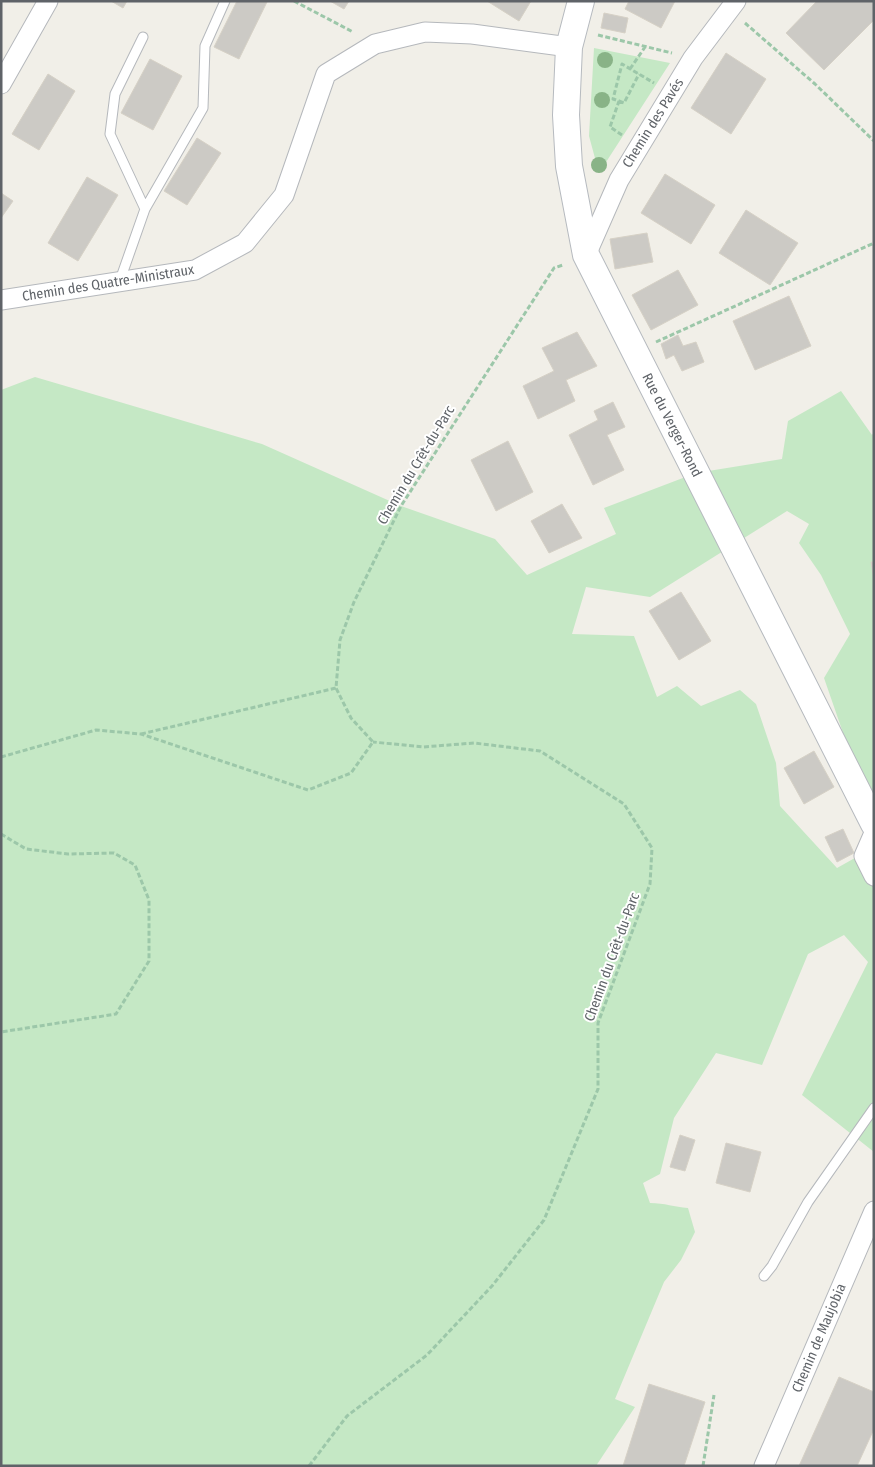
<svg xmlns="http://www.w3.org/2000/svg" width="875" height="1467" font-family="'Fira Sans Condensed',sans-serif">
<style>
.green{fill:#c5e8c5}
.building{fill:#cccac5;stroke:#d6d1c6}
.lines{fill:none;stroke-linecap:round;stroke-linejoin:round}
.lane-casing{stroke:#b5b8bc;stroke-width:11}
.street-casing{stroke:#b5b8bc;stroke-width:21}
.secondary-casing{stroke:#b6babf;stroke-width:28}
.path{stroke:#9cc7a9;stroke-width:3;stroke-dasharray:5 2.5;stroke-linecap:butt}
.lane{stroke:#fff;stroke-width:9}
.street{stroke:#fff;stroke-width:19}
.secondary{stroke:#fff;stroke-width:26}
.tree{fill:#89b387}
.labels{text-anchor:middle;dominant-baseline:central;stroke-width:4;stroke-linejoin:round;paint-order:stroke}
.street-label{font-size:14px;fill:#5f6368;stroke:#fff}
</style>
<rect width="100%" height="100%" fill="#f1efe8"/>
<path class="green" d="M594,48L670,63L599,173L589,136Z
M35,377L262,444L401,506L495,539L527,575L616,534L604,508L696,473L782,459L788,421L841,391L872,435L874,432V822L824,678L850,634L821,575L799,543L809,524L787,511L650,597L586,587L572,634L634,636L657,697L677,686L701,706L740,690L756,704L776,763L780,806L837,868L862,854L874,832V1152L802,1095L868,962L844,935L808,954L762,1065L716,1053L674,1118L660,1174L643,1183L650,1203C665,1203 674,1207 688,1208L695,1232L681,1260L664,1282L615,1399L635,1407L596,1466H1V390Z"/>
<path class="building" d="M111,1H127L123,8Z
M237,1L267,2L239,59L214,47Z
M330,1H349L344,9Z
M487,1H531L519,21Z
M629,1H675L661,28L625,9Z
M817,1H874V20L824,70L786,33Z
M604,13L628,18L625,33L601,28Z
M726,53L766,79L731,134L691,108Z
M150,59L182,76L153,130L121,113Z
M48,74L75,91L39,150L12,134Z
M197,138L221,153L187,205L164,191Z
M665,174L715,205L691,244L641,213Z
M87,177L118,195L78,261L48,243Z
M1,193L13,201L1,218Z
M746,210L798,243L770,285L719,253Z
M647,233L653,262L615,269L610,239Z
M678,270L698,305L651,330L632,295Z
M789,296L811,346L755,370L733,321Z
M577,332L597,366L566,380L575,401L538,419L523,386L554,371L542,348Z
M678,335L683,346L696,342L704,362L682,371L674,355L666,359L661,344Z
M613,402L625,427L607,435L624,470L593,485L569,435L598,420L594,411Z
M508,441L533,492L496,511L471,460Z
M562,504L582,538L549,553L531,521Z
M871,562H874V579Z
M681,592L711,641L679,660L649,611Z
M814,751L834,787L804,804L784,768Z
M843,829L854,853L837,862L825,837Z
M680,1135L695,1140L685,1171L670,1167Z
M726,1143L761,1152L750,1192L716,1183Z
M839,1377L874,1392V1429L857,1466H799Z
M649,1384L705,1402L684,1466H623Z"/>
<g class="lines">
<g class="lane-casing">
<path id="lane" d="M143,37L115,94L110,134L145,209
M119,283L145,209L203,108L205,46L225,1
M764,1276L772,1266L808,1202L874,1108"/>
</g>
<g class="street-casing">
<path id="street" d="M1,84L48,1
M586,255L619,180L693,58L736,1
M1,300L195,270L245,243L284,195L326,74L375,44L425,32L472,34L569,47
M874,833L864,856L874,876
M764,1466L874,1211"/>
</g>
<g class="secondary-casing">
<path id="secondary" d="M581,1L569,47L566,115L569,166L586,255L874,824"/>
</g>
<path class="path" d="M294,1L353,32
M745,23L815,84L874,141
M598,35L672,53
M630,69L645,47
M619,101L624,103L639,74
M622,135L610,127L619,101L613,99L622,64L654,83
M656,342L874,243
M141,734L336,688
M1,757L96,730L141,734L308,790L351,773L373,742L351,718L336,688L340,640L354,602L401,506L554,268L563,265
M1,834L26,849L68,854L114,853L135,865L149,900V961L116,1014L1,1032
M309,1466L347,1416L427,1355L492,1286L544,1220L598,1089V1023L650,884L652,848L624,804L540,751L474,743L423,747L373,742
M703,1466L714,1395"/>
<use href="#lane" class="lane"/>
<use href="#street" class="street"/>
<use href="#secondary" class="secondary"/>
</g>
<g class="tree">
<circle cx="605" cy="60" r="8"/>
<circle cx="602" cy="100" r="8"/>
<circle cx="599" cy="165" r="8"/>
</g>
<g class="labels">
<g class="street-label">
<text transform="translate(653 123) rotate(-58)">Chemin des Pavés</text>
<text transform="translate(108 283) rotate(-9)">Chemin des Quatre-Ministraux</text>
<text transform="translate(672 425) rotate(63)">Rue du Verger-Rond</text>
<text transform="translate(416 465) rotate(-59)">Chemin du Crêt-du-Parc</text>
<text transform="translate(612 957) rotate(-70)">Chemin du Crêt-du-Parc</text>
<text transform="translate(819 1338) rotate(-67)">Chemin de Maujobia</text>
</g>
</g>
<rect width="875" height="1467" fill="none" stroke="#5f6368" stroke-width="5"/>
</svg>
